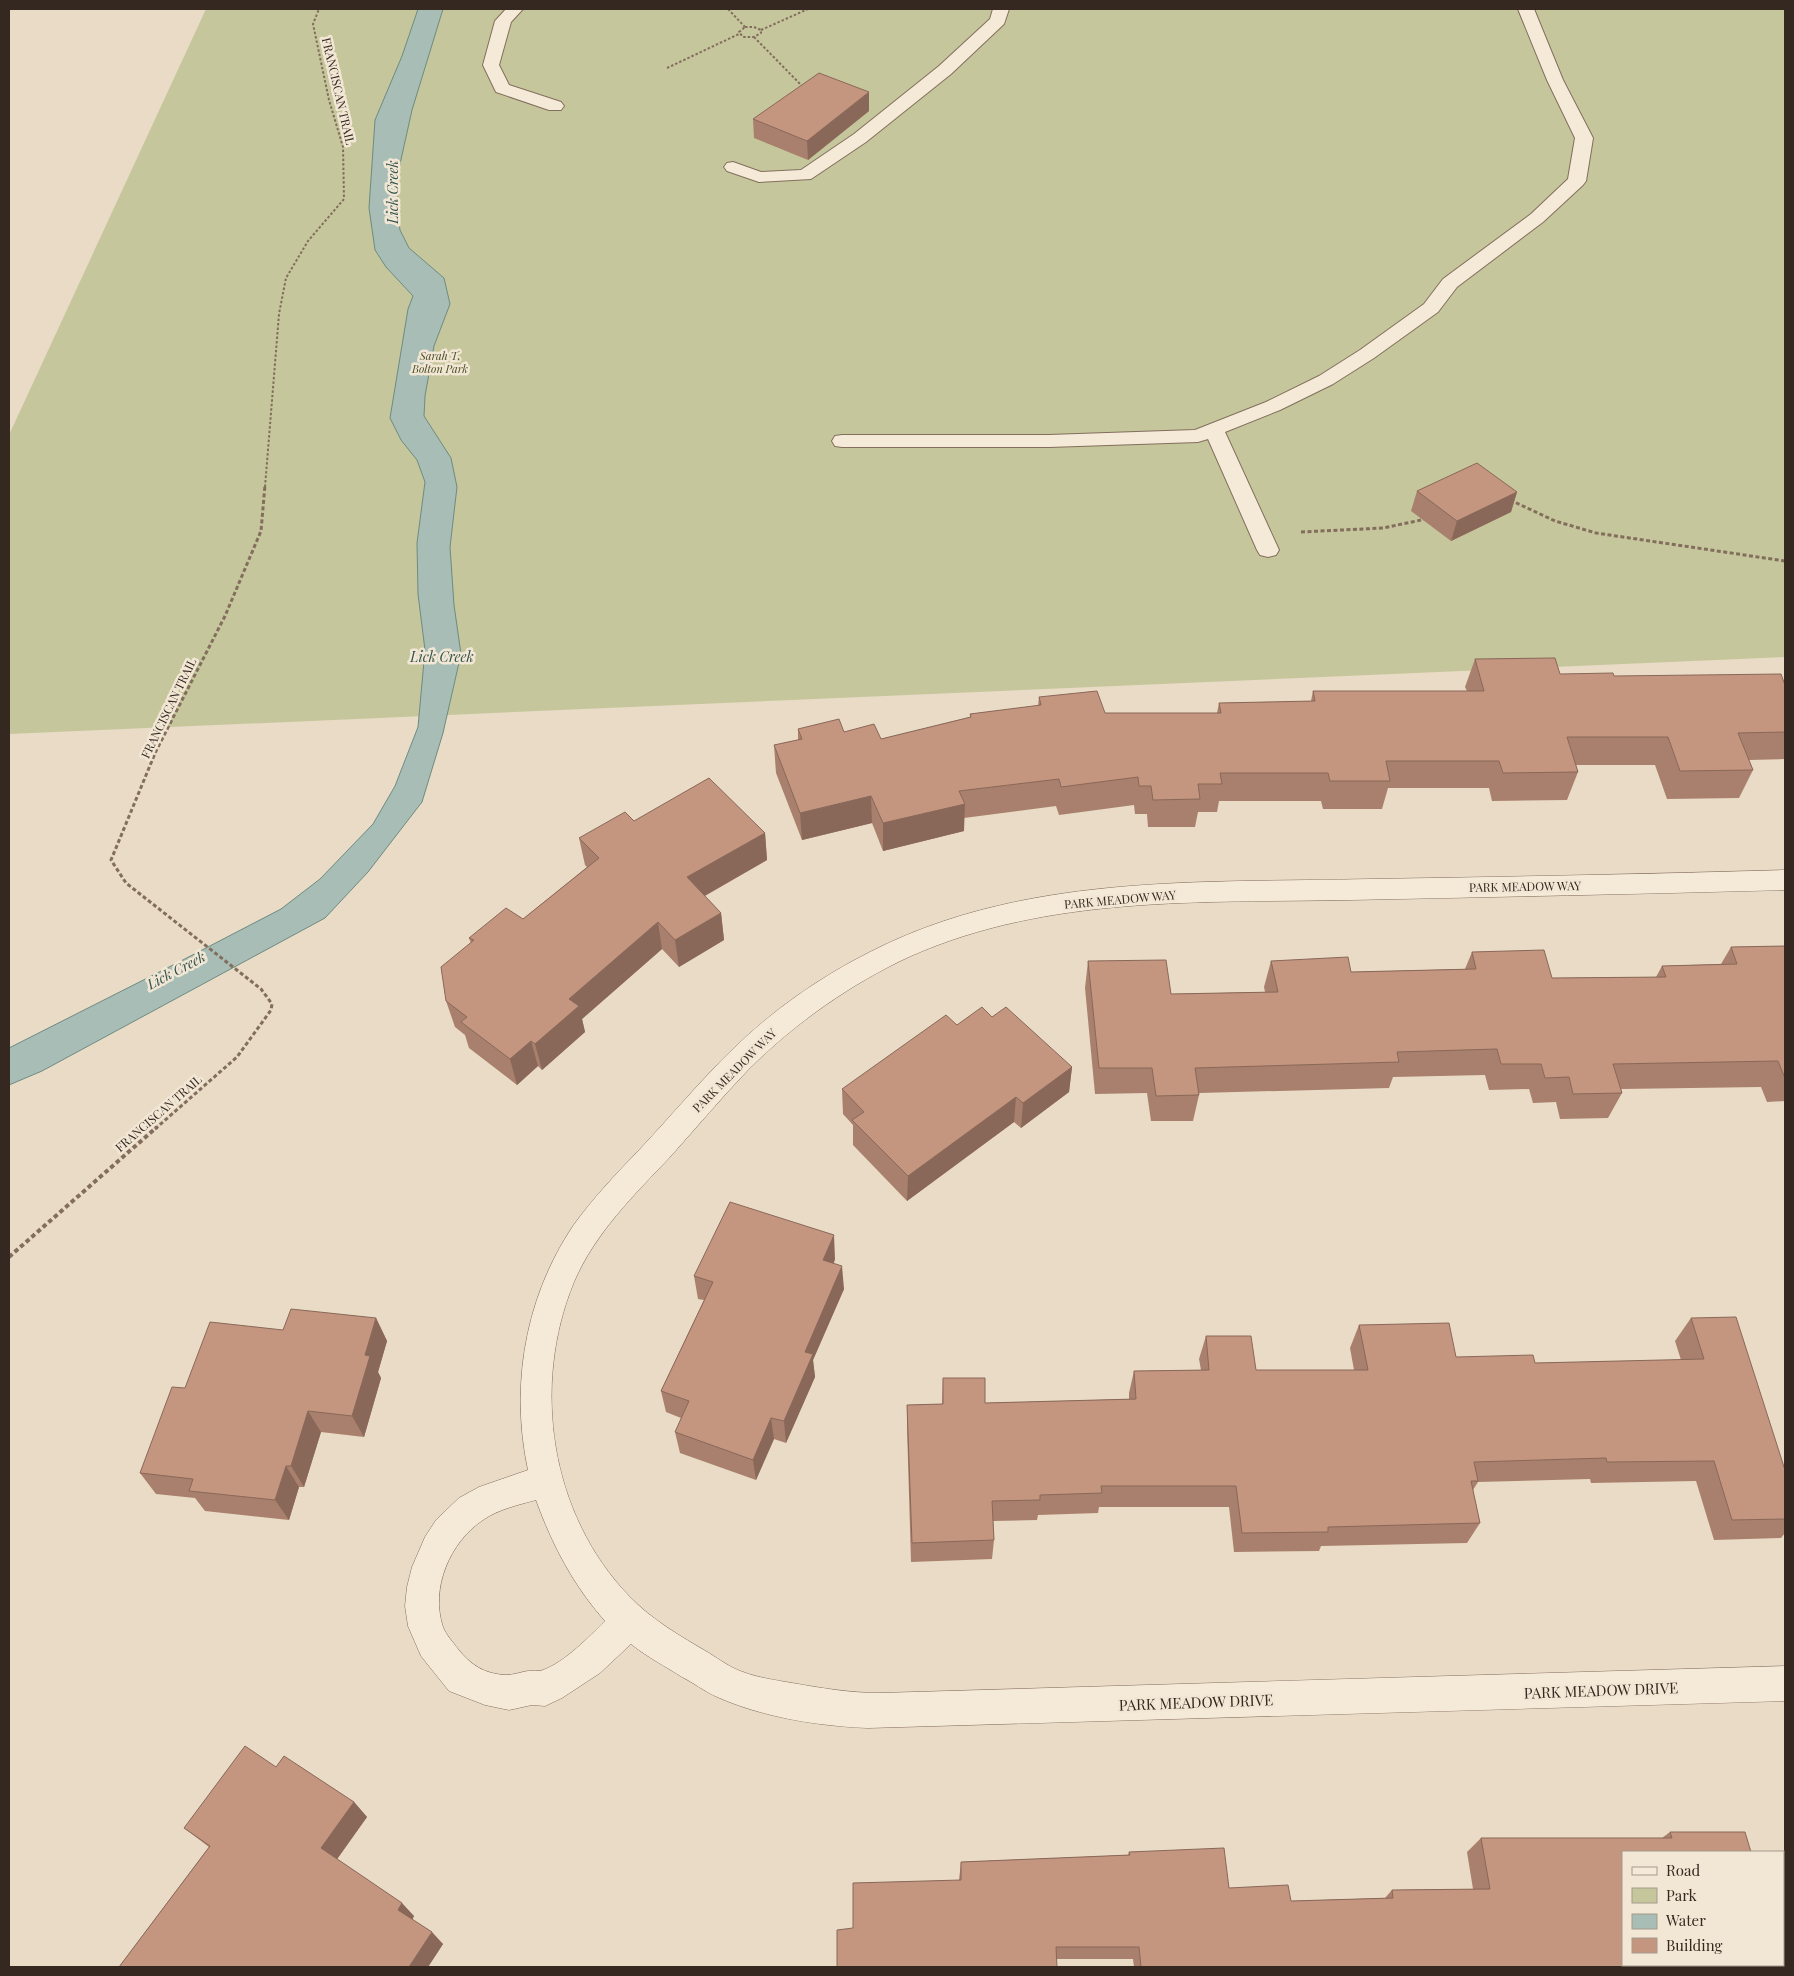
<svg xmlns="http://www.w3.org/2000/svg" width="1794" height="1976" font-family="'Playfair Display',serif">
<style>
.green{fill:#c5c69b}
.water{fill:#a7bdb5;stroke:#6e8b81}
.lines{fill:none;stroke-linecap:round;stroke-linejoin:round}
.service-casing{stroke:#836e5d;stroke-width:2}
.minor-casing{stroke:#836e5d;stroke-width:1}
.path-far2{stroke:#836e5d;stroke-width:2;stroke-dasharray:2.5 2;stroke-linecap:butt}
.path-far1{stroke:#836e5d;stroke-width:3;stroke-dasharray:4 2.5;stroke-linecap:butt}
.path{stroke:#836e5d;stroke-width:4;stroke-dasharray:4.5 3;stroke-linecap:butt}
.service{fill:#f5ead8;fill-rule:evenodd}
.minor{fill:#f5ead8;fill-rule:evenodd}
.wall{fill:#a9806d}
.shaded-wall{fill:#896859}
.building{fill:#c4957f;stroke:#896859}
.labels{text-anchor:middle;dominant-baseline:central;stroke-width:5;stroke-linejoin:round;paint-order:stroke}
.far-park-label{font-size:11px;font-style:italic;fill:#494f28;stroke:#f2e6d4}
.street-label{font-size:12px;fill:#342820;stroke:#f2e6d4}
.water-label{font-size:14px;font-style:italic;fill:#30534d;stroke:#f2e6d4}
.near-street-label{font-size:15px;fill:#342820;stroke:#f2e6d4}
</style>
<rect width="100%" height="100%" fill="#e9dbc6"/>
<path class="green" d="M206,9H1785V657L9,734V435Z"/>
<path class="water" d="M418,9H443L412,110L398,173L397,208L400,230L409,248L444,278L450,304L434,346L425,396L424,416L451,458L457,487L450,547L454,605L461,654L443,733L422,802L368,872L325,918L42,1071L9,1085V1048L179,962L281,909L320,879L373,824L395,786L418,727L425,650L418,594L417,543L425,482L417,460L401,440L390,418L408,309L413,296L386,267L375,250L369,208L375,120L402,56Z"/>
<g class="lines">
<g class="service-casing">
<path id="service" d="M506,9H523L511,22L499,65L509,85L561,102L564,106L561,110H549L496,92L483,65L495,21Z
M993,9H1009L1004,24L951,74L866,142L811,179L759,182L727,171L724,167L727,163L733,162L761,172L801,170L854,134L939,66L990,19Z
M1518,9H1534L1563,80L1593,138L1586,181L1583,185L1543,222L1457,287L1438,312L1374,358L1333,384L1280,410L1225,432L1279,550L1276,555L1268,557L1260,555L1257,550L1208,439L1198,442L1049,447H842L835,446L832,441L835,436L842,435H1049L1195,430L1266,402L1319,376L1360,350L1424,304L1443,279L1531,214L1568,179L1575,138L1547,80Z"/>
</g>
<g class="minor-casing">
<path id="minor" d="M1785,870V890C1640,894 1495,897 1350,900C1202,903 1049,895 911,956C852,983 795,1023 749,1069C722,1097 696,1128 670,1157C634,1195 595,1233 574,1282C531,1386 550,1514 629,1596C652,1620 680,1636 709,1653C720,1660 731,1668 743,1672C759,1678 775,1680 792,1683C821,1688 850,1693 880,1693L1785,1666V1701L868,1728C818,1726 761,1717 715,1696C704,1691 694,1683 682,1677C665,1666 647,1657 631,1644L600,1673L562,1698L545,1706L532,1705L509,1710L485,1705L449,1691L421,1656L408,1626L405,1606L407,1587L412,1567L425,1537L436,1520L459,1498L479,1487L528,1470C510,1386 525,1298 573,1226C593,1198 617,1173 641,1148C672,1115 701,1080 733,1049C773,1010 820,977 870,952C1024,873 1202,883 1370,879C1508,877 1647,874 1785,870ZM536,1500C552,1544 573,1585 605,1621C589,1637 565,1662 543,1670C539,1672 533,1670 528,1671C521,1672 514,1675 506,1675C484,1674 471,1665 458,1649C453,1642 446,1635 443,1627C430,1588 450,1542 483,1520C499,1509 518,1505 536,1500Z"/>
</g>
<path class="path-far2" d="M728,9L745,27
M745,27H754L761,30V33L754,37H743L739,32Z
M761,30L808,9
M754,37L804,88
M667,68L739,34
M265,487L279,314L286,278L308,241L344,199L343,147L329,100L313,24L319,9"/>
<path class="path-far1" d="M1510,500L1555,521L1596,533L1785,561
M1301,532L1383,528L1426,519
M155,1129L237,1057L271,1010L272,1004L261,989L126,883L111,860L156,751L225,616L261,531L265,485"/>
<path class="path" d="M9,1257L157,1127"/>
<use href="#service" class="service"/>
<use href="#minor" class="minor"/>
</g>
<path class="wall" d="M869,111L808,160L754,138L753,119Z
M1417,491L1517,492L1511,512L1451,541L1411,511Z
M1475,659L1560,674L1785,685V759L1749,760L1753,770L1739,798L1667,799L1655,765H1576L1578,772L1567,800L1492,801L1489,788H1388L1382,809H1323L1321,801H1219L1217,812H1198L1195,827H1148L1147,814H1135L1134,805L1059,815L1056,806L964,818V831L883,851L872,823L802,840L776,773L774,745L798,740V729L844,732L881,739L970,717V714L1038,706L1039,697L1105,713H1217L1219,703L1311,701L1313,691H1467L1465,687Z
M634,821L765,833L767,860L705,896L721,913L724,940L679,967L662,949L582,1019L585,1032L542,1070L538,1066L517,1085L469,1048L465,1035L455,1027L446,1001L471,943L469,938L523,919L587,867L585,865L579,838Z
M1785,946V1101L1767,1102L1761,1087L1621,1089L1622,1093L1608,1118L1560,1119L1556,1102L1533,1103L1529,1089L1489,1090L1485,1075L1393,1077L1389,1088L1199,1093V1095L1193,1121H1151L1147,1093L1095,1094L1085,988L1088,961L1171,994L1265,992L1264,987L1271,961L1351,972L1465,969L1472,952L1552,978L1656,977L1662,966L1721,964L1731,947Z
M992,1017L1072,1067L1069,1092L1021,1128L1014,1122L907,1201L853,1145V1125L843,1114L842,1089L957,1025Z
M835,1259L834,1263L844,1289L813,1360L815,1377L786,1443L774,1439L756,1480L680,1453L675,1432L681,1418L666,1412L661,1391L704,1300L698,1299L694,1276Z
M376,1318L387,1341L378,1372L381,1378L364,1437L321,1432L304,1487H299L289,1520L205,1511L195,1498L156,1494L140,1473L185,1388L283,1330Z
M1691,1318L1785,1470V1533L1781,1538L1714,1540L1696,1481L1591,1483L1590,1479L1478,1482L1473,1490L1480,1523L1467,1543L1321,1546L1319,1551L1234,1552L1229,1507H1099L1098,1513L1038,1515L1037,1520L993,1521L994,1540L992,1559L911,1562L907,1427V1405L942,1404L943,1378L985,1403L1129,1399V1393L1134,1371L1201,1370L1199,1359L1206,1336L1256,1370H1354L1350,1348L1359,1325L1456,1357L1535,1363L1681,1360L1675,1341Z
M276,1767L354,1802L367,1817L337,1859L414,1916L412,1920L443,1944L428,1967H119L209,1847L184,1828Z
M1670,1832H1745L1623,1852L1785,1967H1134L1133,1959H1057L853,1928L959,1880L961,1862L1128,1855L1129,1852L1229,1888L1291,1901L1385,1898L1392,1890L1473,1889L1467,1852L1481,1838H1662Z"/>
<path class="shaded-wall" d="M869,92V111L808,160L807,141Z
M1517,492L1511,512L1451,541L1457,521Z
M871,796L872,823L802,840L800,813Z
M965,804L964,831L883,851V823Z
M765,833L767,860L690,904L687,877Z
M721,913L724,940L679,967L675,940Z
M658,922L662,949L582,1019L585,1032L542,1070L535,1044L569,999Z
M531,1041L538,1066L517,1085L510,1059Z
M1072,1067L1069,1092L1021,1128L1023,1103Z
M1016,1097L1014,1122L907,1201L908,1176Z
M834,1235L835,1259L825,1283L823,1260Z
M842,1266L844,1289L813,1360L815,1377L786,1443L784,1421L805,1352Z
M376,1318L387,1341L378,1372L381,1378L364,1437L352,1416L365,1355Z
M308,1411L321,1432L304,1487L291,1466Z
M771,1418L774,1439L756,1480L753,1460Z
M286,1466L299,1487L289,1520L275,1500Z
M354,1802L367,1817L335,1862L321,1848Z
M402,1903L414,1916L411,1922L398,1910Z
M432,1932L443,1944L428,1967H409Z"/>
<path class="building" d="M819,73L869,92L807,141L753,119Z
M1477,463L1517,492L1457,521L1417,491Z
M1555,658L1560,674L1613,673L1614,676L1781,674L1785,685V732L1738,733L1753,770L1680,771L1668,737H1567L1578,772L1503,773L1499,761H1386L1390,781H1330L1328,773H1220L1222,784H1198L1200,799L1153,800L1151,786H1139L1138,777L1061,787L1059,779L959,791L965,804L883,823L871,796L800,813L774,745L802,739L798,729L839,719L844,732L874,724L881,739L971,717L970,714L1041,705L1039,697L1097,691L1105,713H1221L1219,703L1315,701L1313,691H1484L1475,659Z
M709,778L765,833L687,877L721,913L675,940L658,922L569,999L579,1006L535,1044L531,1041L510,1059L461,1022L467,1017L446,1001L441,967L474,940L469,938L506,908L523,919L599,858L579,838L625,812L634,821Z
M1785,946V1076H1784L1778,1061L1613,1064L1622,1093L1573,1094L1569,1077L1545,1078L1541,1064H1501L1497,1049L1397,1052L1399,1062L1195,1068L1199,1095L1156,1096L1152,1068H1099L1088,961L1166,960L1171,994L1278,992L1271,961L1348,957L1351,972L1476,969L1472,952L1544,950L1552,978L1666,977L1662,966L1737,964L1731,947Z
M982,1007L992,1017L1006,1007L1072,1067L1023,1103L1016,1097L908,1176L852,1120L864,1112L842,1089L946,1015L957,1025Z
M730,1202L834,1235L823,1260L842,1266L805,1352L813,1354L784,1421L771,1418L753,1460L675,1432L689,1401L661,1391L713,1282L694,1276Z
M291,1309L376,1318L365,1355L370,1356L352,1416L308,1411L291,1466H286L275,1500L189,1491L193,1479L140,1473L172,1387L185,1388L210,1322L283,1330Z
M1736,1317L1785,1470V1519L1732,1520L1714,1461L1607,1462L1606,1458L1474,1462L1478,1481H1471L1480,1523L1328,1527V1532L1242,1533L1236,1486H1101L1102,1493L1040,1495V1500L992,1501L994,1540L912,1543L907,1405L943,1404V1378H985V1403L1136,1399L1134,1371L1209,1370L1206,1336H1251L1256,1370H1368L1359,1325L1449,1323L1456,1357L1533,1355L1535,1363L1704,1359L1691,1318Z
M245,1746L276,1767L284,1756L354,1802L321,1848L402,1903L398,1910L432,1932L409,1967H119L210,1846L184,1828Z
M1670,1832H1745L1751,1852H1623V1965H1783V1871H1785V1967H1141L1139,1947H1056L1057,1967H837V1930L853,1928V1883L961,1880V1862L1130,1855L1129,1852L1224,1848L1229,1888L1288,1885L1291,1901L1393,1898L1392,1890L1490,1889L1481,1838H1672Z"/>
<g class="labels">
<g class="far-park-label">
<text x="440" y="355">Sarah T.<tspan x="440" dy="13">Bolton Park</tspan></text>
</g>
<g class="street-label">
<text transform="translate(339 91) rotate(77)">FRANCISCAN TRAIL</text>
<text transform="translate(168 708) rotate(-64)">FRANCISCAN TRAIL</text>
<text transform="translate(1525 886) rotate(-1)">PARK MEADOW WAY</text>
<text transform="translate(1120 899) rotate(-5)">PARK MEADOW WAY</text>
<text transform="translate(734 1070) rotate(-45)">PARK MEADOW WAY</text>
<text transform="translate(158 1113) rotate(-41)">FRANCISCAN TRAIL</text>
</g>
<g class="water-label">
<text transform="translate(392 192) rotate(-90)">Lick Creek</text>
<text x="442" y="656">Lick Creek</text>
<text transform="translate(176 970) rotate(-28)">Lick Creek</text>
</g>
<g class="near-street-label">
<text transform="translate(1601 1690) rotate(-2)">PARK MEADOW DRIVE</text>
<text transform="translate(1196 1702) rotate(-2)">PARK MEADOW DRIVE</text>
</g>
</g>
<rect width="1794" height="1976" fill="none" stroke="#342820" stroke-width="20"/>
<rect x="1622" y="1851" width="162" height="115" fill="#f2e6d4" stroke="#a69a8c"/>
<rect x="1632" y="1867" width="25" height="8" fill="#f5ead8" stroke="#a69a8c"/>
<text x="1666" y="1876" font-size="15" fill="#342820">Road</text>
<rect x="1632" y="1888" width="25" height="15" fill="#c5c69b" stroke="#a69a8c"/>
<text x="1666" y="1901" font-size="15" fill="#342820">Park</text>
<rect x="1632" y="1914" width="25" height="15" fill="#a7bdb5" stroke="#a69a8c"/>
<text x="1666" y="1926" font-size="15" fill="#342820">Water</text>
<rect x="1632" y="1938" width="25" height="15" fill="#c4957f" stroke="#a69a8c"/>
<text x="1666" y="1951" font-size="15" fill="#342820">Building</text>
</svg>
